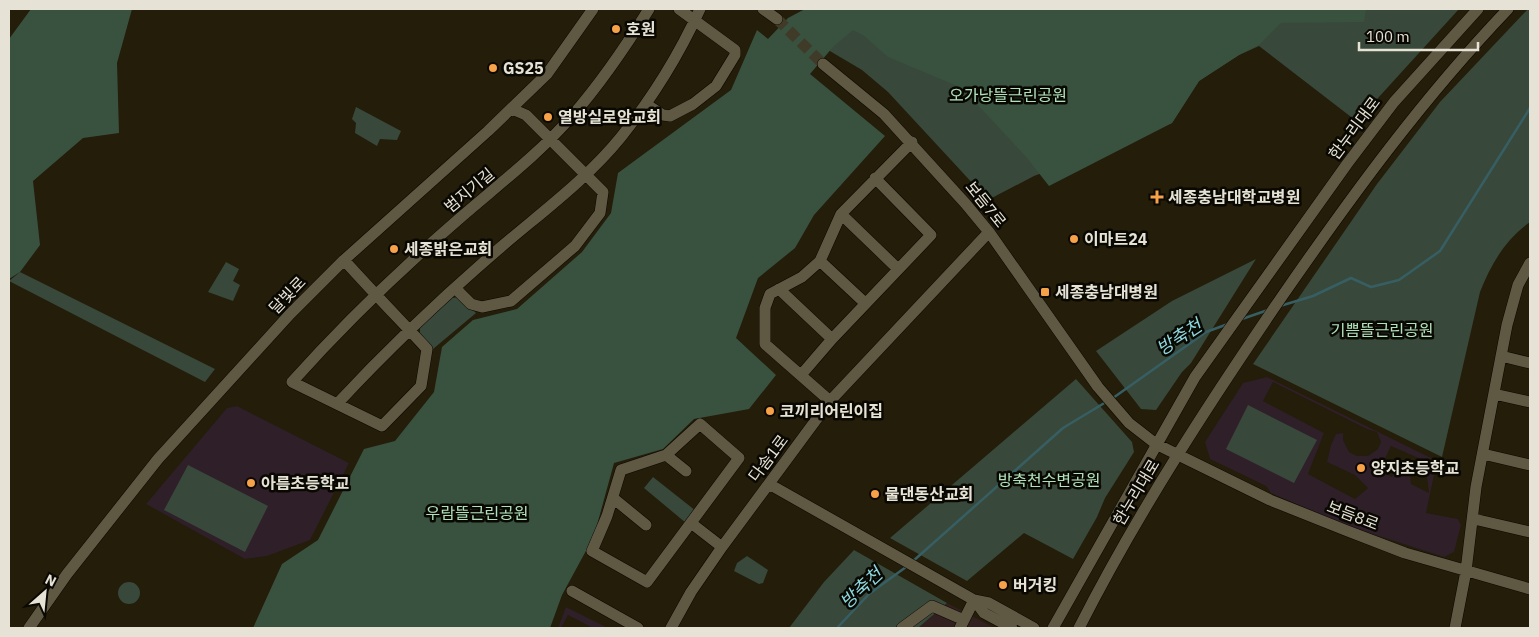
<svg xmlns="http://www.w3.org/2000/svg" width="1539" height="637" font-family="'IBM Plex Sans','Noto Sans KR',sans-serif">
<style>
.commercial{fill:#321f1f}
.education{fill:#2f1f28;fill-rule:evenodd}
.green{fill:#38483b}
.forest{fill:#39523f}
.lines{fill:none;stroke-linecap:round;stroke-linejoin:round}
.stream{stroke:#375f63;stroke-width:2.5}
.minor-tunnel{stroke:#403b28;stroke-width:11;stroke-dasharray:11 5.5;stroke-linecap:butt}
.minor-casing{stroke:#0c0700;stroke-width:12}
.minor{stroke:#5f5943;stroke-width:11}
.poi-dot{fill:#f7a148;stroke:#0a0802;stroke-width:2}
.labels{text-anchor:middle;dominant-baseline:central;stroke-width:5;stroke-linejoin:round;paint-order:stroke}
.poi-label{font-size:16px;font-weight:bold;fill:#e6e3d6;stroke:#0a0802;text-anchor:start}
.park-label{font-size:16px;fill:#b0e2bb;stroke:#0a0802}
.street-label{font-size:16px;fill:#e6e3d6;stroke:#0a0802}
.water-label{font-size:18px;font-style:italic;fill:#8dd8df;stroke:#0a0802}
</style>
<rect width="100%" height="100%" fill="#231d09"/>
<path class="commercial" d="M947,603L995,628H918Z"/>
<path class="education" d="M1267,377L1437,461L1426,513L1458,519L1461,525L1454,552L1444,557L1348,526L1271,493L1266,486L1210,459L1205,442L1243,383ZM1273,382L1367,429L1377,432L1381,442L1378,449L1368,456H1357L1349,452L1343,440V433L1336,434L1331,445L1327,462L1355,475L1368,488L1355,499L1308,474L1324,433L1263,401ZM1391,446L1425,461L1429,493L1411,484L1410,475L1403,470H1397L1392,477L1379,471Z
M237,406L349,463L310,540L267,556L245,559L146,504L227,408Z
M566,607L608,628H593L568,615L561,628H558Z"/>
<path class="green" d="M805,9H1459L1358,120H1355L1259,46L1239,55L1199,81L1172,123L1034,176L988,200L888,92L862,70L818,44Z
M1528,9H1530V222C1505,240 1491,264 1480,292L1442,457L1253,364L1377,184L1440,102Z
M356,107L401,131L397,140L380,139L377,146L355,133L356,123L352,119Z
M1256,259L1191,363L1182,372L1156,410L1141,409L1096,351L1172,301Z
M226,262L239,269L233,281L240,285L233,301L208,292Z
M20,272L215,369L205,382L9,281Z
M459,297L476,313L433,349L420,334V327L452,298Z
M1076,379L1132,442L1134,452L1105,498L1097,517L1073,559L1024,533L967,581L890,538Z
M1248,405L1317,440L1294,483L1226,449Z
M188,465L268,506L245,552L164,510Z
M653,477L696,511L686,523L644,488Z
M854,550L947,603L918,628H789L824,582Z
M747,556L768,570L763,583L759,584L734,571L737,563Z
M118 593a11 11 0 1 1 22 0a11 11 0 1 1-22 0Z"/>
<path class="forest" d="M31,9H132L117,63L119,133L83,138L33,181L40,245L20,272L9,279V39Z
M805,9H1366L1364,22L1281,23L1259,45L1239,55L1199,81L1172,123L1049,186L1027,158L962,88L888,57L863,35L853,30L833,47L810,74L885,136L814,215L795,248L758,278L736,338L776,375L749,409L694,419L663,449L614,463L594,536L562,595L550,628H253L282,564L318,540L364,449L395,441L434,392L442,347L473,320L517,309L582,252L611,213L618,173L731,90L757,30L768,39L788,18Z"/>
<g class="lines">
<path class="stream" d="M1280,306L1313,296L1351,278L1371,287L1399,280L1440,251L1530,108
M1242,319L1268,310
M1113,398L1206,332L1228,324
M912,562L1063,428L1106,402
M837,628L869,594L906,567"/>
<path class="minor-tunnel" d="M777,19L823,64"/>
<g class="minor-casing">
<path id="minor" d="M763,9L777,19
M823,64L884,114L965,203L989,232L1098,387L1129,423L1156,444L1270,500L1345,530L1405,553L1530,589
M646,104L663,115L670,116L693,104L716,86L735,55V50L679,9
M841,214L898,269
M344,260C371,290 399,319 427,349L421,386L382,426L292,382C344,324 401,269 460,218C498,185 539,154 572,116C601,83 626,46 649,9
M820,261L865,303
M456,289L471,304L482,307L511,301L575,246L600,213L603,192L526,115L512,109
M779,289L832,339
M1501,356L1530,363
M801,375L832,339L931,235L875,178
M1494,394L1530,402
M830,401L765,344V308L770,294L802,277L820,261L841,214L912,142
M337,404C388,349 444,296 501,247C542,212 587,179 621,137C653,97 679,55 700,9
M700,424L739,458L647,582L592,551L607,516L621,470L666,455Z
M1483,454L1530,465
M666,455L686,471
M769,484L974,600L989,603L1034,628
M613,498L646,525
M1474,519L1530,532
M691,523L722,547
M572,591L638,628
M976,602L984,613L1012,628
M29,628L67,574L158,459L290,314L344,260L488,131L547,74L593,9
M671,628L691,592L722,547L830,401L989,232
M902,628L932,606L964,620
M960,628L974,600
M1053,628L1195,377L1347,164L1394,102L1478,9
M1079,628C1138,512 1209,403 1283,295C1353,194 1423,98 1508,9
M1455,628L1466,571L1476,487L1507,325L1518,285L1530,263"/>
</g>
<use href="#minor" class="minor"/>
</g>
<g class="poi-dot">
<circle cx="616" cy="29" r="5"/>
<circle cx="493" cy="68" r="5"/>
<circle cx="548" cy="117" r="5"/>
<path d="M1154.5 189.5h5v5h5v5h-5v5h-5v-5h-5v-5h5z"/>
<circle cx="1074" cy="239" r="5"/>
<circle cx="394" cy="249" r="5"/>
<rect x="1040" y="287" width="10" height="10" rx="2.5"/>
<circle cx="770" cy="411" r="5"/>
<circle cx="1361" cy="468" r="5"/>
<circle cx="251" cy="483" r="5"/>
<circle cx="875" cy="494" r="5"/>
<circle cx="1003" cy="585" r="5"/>
</g>
<g class="labels">
<g class="poi-label">
<text x="626" y="29">호원</text>
<text x="503" y="68">GS25</text>
<text x="558" y="117">열방실로암교회</text>
<text x="1168" y="197">세종충남대학교병원</text>
<text x="1084" y="239">이마트24</text>
<text x="404" y="249">세종밝은교회</text>
<text x="1055" y="292">세종충남대병원</text>
<text x="780" y="411">코끼리어린이집</text>
<text x="1371" y="468">양지초등학교</text>
<text x="261" y="483">아름초등학교</text>
<text x="885" y="494">물댄동산교회</text>
<text x="1013" y="585">버거킹</text>
</g>
<g class="park-label">
<text x="1008" y="95">오가낭뜰근린공원</text>
<text x="1382" y="330">기쁨뜰근린공원</text>
<text x="1049" y="480">방축천수변공원</text>
<text x="477" y="513">우람뜰근린공원</text>
</g>
<g class="street-label">
<text transform="translate(1354 128) rotate(-53)">한누리대로</text>
<text transform="translate(469 190) rotate(-40)">범지기길</text>
<text transform="translate(986 204) rotate(51)">보듬7로</text>
<text transform="translate(287 295) rotate(-46)">달빛로</text>
<text transform="translate(768 458) rotate(-53)">다솜1로</text>
<text transform="translate(1136 492) rotate(-59)">한누리대로</text>
<text transform="translate(1353 515) rotate(21)">보듬8로</text>
</g>
<g class="water-label">
<text transform="translate(1179 337) rotate(-33)">방축천</text>
<text transform="translate(861 588) rotate(-43)">방축천</text>
</g>
</g>
<rect width="1539" height="637" fill="none" stroke="#e6e3d6" stroke-width="20"/>
<g transform="translate(45 592) rotate(27)" stroke="#0a0802" stroke-width="4" paint-order="stroke">
<path d="M0-4L9 19L0 12L-9 19Z" fill="#e6e3d6"/>
<text y="-8" font-size="14" font-weight="bold" text-anchor="middle" fill="#e6e3d6">N</text>
</g>
<path d="M1359 42v8h119v-8" fill="none" stroke="#e6e3d6" stroke-width="2.5"/>
<text x="1366" y="42" font-size="15" fill="#e6e3d6" stroke="#0a0802" stroke-width="4" paint-order="stroke">100 m</text>
</svg>
